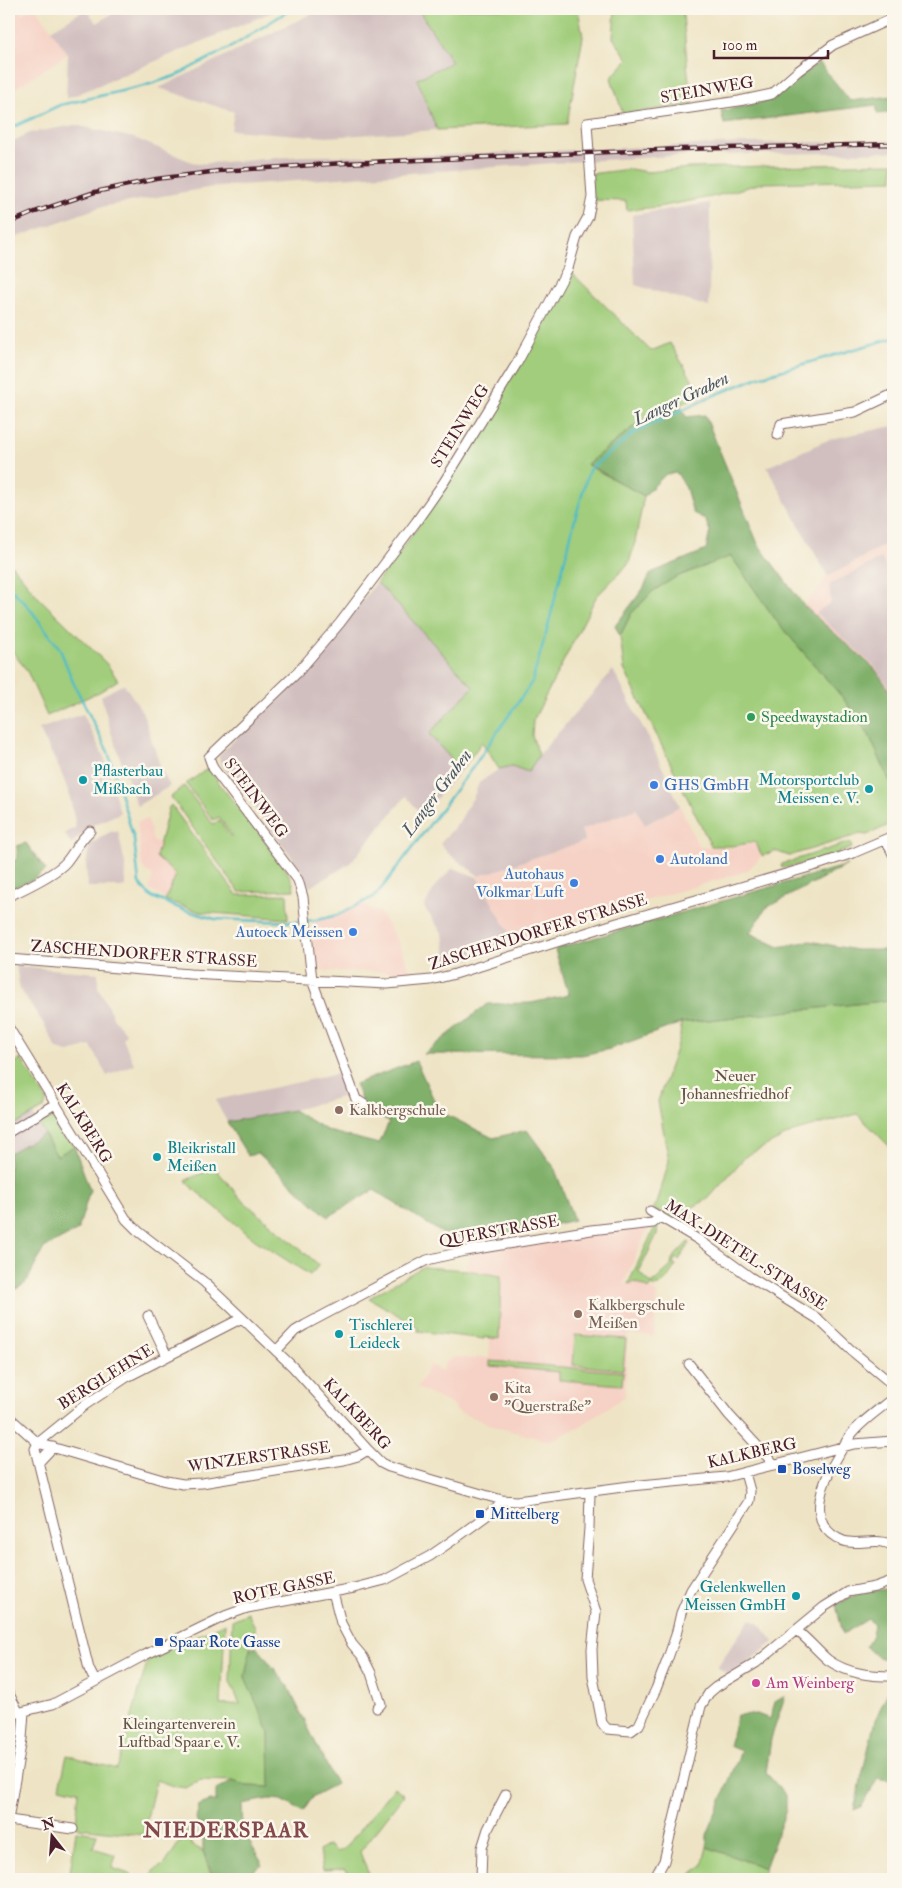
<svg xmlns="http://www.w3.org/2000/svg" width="902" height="1888" font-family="'IM FELL Double Pica',serif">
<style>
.built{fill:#f6d1c5}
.industrial{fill:#d1bfbf}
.green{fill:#a1cd7b;stroke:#767653}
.forest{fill:#80b06b;stroke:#65684b}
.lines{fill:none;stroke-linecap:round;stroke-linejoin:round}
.stream{stroke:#4ebcc5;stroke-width:2.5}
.minor-casing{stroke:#836461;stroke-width:11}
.minor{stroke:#fff;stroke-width:9}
.rail-casing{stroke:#4a1f2b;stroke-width:4.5}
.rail{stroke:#fbf7ec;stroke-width:2.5;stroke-dasharray:8;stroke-linecap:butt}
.leisure-dot{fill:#2e9e5b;stroke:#fbf7ec;stroke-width:2}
.culture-dot{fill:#0f9aa8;stroke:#fbf7ec;stroke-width:2}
.shop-dot{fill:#3f7fe0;stroke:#fbf7ec;stroke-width:2}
.education-dot{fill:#8d6e63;stroke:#fbf7ec;stroke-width:2}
.transit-dot{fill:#1a4fb4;stroke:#fbf7ec;stroke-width:2}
.hotel-dot{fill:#d1479c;stroke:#fbf7ec;stroke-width:2}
.labels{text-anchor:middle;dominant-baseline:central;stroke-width:5;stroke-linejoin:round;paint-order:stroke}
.street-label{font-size:16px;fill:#4a1f2b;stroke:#fbf7ec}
.leisure-label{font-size:16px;fill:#27864d;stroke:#fbf7ec;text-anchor:start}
.culture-label{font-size:16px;fill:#0d838f;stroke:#fbf7ec;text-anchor:start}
.shop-label{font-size:16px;fill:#366cbe;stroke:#fbf7ec;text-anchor:start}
.park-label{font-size:16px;fill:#645343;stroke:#fbf7ec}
.education-label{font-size:16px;fill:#785e54;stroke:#fbf7ec;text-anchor:start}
.transit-label{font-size:16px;fill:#164399;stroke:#fbf7ec;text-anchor:start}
.hotel-label{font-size:16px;fill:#b23c85;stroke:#fbf7ec;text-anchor:start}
.water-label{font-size:18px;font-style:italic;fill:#4b5661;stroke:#fbf7ec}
.district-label{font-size:21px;font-weight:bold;letter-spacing:1px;fill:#84494b;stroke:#fbf7ec}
</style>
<rect width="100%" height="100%" fill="#fbf7ec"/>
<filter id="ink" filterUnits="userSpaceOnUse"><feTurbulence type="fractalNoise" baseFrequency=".02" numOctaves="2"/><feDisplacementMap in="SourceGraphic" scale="10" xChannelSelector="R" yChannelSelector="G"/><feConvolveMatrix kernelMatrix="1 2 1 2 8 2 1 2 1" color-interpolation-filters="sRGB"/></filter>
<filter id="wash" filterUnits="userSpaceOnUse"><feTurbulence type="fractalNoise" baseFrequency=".0096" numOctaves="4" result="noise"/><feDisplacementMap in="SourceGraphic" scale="20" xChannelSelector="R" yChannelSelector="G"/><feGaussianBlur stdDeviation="1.12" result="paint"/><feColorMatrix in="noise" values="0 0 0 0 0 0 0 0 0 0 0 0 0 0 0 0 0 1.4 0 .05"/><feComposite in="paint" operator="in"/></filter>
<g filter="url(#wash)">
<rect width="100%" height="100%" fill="#eee4c5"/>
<path class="built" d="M9,9H19L22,14L31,9H37L68,54L9,92Z
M893,540V696L875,669L804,606L828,577Z
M680,806L699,847L732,848L755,843L761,857L747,871L608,912L512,945L508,930L477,877L585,841L581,830L636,809L646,825Z
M148,819L153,841L160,843L156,857L176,875L166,899L149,890L153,874L146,871L142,866L137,822Z
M361,904L380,913L398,942L411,972L322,971L319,963L313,959V920L338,915Z
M643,1227L647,1229L624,1283L628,1284L635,1282L657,1293L654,1336L628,1334L625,1396L579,1427L549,1441L496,1427L454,1410L455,1406L417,1388L430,1365L442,1371L445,1363L453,1358L459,1357L476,1359L477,1357L489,1358L490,1337L498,1339L501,1276L466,1270L470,1254L503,1247Z"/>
<path class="industrial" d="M86,9L97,23L120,9H279L66,99L68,54L51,30Z
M321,9H418L452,62L417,79L437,130L327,137L231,130L234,112L159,88Z
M75,125L134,138L197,164L302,156L444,155L747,143L893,141V152L689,155L568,162L213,187L100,207L9,240V143L30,133Z
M710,203L709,307L635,285L632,215Z
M893,426V540L828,577L767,467L830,439Z
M881,558L893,582V694L876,668L816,613L831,602L829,585Z
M377,582L474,687L430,734L461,770L422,815L406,796L349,864L310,887L298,865L220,762L219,755L303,674Z
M613,670L652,745L680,806L645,825L636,809L581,830L585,841L479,876L449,854L440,844L459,822L474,796L479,783L499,769L512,766L528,772L539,755Z
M124,684L143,713L161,769L170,786L137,806L111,732L101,696Z
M83,714L105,759L120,813L87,828L71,845L65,833L76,827L69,793L60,770L39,729Z
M118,831L126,869L125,887H88L86,866L89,845L110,832Z
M453,868L477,877L508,930L512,945L484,955L447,965L443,934L424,907L436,885Z
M16,966L98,973V987L114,1019L126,1033L123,1039L134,1064L107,1076L91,1046L68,1052L57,1049L44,1024L20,989Z
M342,1073L349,1095L293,1110L227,1122L215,1100Z
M33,1114L44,1134L9,1153V1128Z
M750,1619L760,1624L774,1642L744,1665L727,1674L717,1667Z"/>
<path class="green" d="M418,9H578L583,37L567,124L437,130L417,79L452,62Z
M615,9H680L683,15L688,74L693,104L623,114L611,78L628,59L613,38Z
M893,163V180L762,183L716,196L658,207L627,210L626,201L591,200L590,174L630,169L648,172L689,168Z
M569,273L573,274L651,351L670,343L702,396L680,404L633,427L587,465L644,496L635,542L629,563L596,597L533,721L532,736L539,755L528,772L512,766L499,769L482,742L461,770L429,734L473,687L377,582L418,527L474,439Z
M731,556L778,623L843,698L869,735L893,788V823L867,835L860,834L789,856L775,851L762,856L755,842L732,846H711L624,669L620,636L631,614L653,591L676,577Z
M9,562L39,598L106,663L118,680L101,691L47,716L27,671L9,646Z
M207,769L211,771C217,780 222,788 229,796C243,815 294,869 294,890L239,892L171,797L184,786L213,824L219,820L230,836H232L219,817L213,820L186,784Z
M171,805L237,895L287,894L288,919L200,912L165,900L176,875L156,857L169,807Z
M850,842L852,848L815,861L782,868L781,866L782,864Z
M892,1000L893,1150L857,1114L793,1132L746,1156L708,1199L693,1207L688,1206L683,1215L673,1219L652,1208L657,1204L669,1161L658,1101L680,1037L681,1023Z
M21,1059L47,1100L44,1108L9,1128V1067Z
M55,1115L74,1146L57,1157L39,1124Z
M215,1168L241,1199L319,1265L310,1275L255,1240L190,1186L186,1180Z
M658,1224L657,1234L639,1272L652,1284L671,1266L672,1259L688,1242L690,1243L679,1260L676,1258L673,1263L676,1265C670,1273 665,1285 655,1287L652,1285L649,1289L635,1282L628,1284L655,1227Z
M422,1267L466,1270L501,1276L499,1339L484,1337V1339L418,1331V1327L369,1298Z
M575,1335L626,1339L623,1370L573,1365Z
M490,1361L623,1372L622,1385L559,1380V1372L490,1366Z
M248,1613L255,1627V1639L250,1649L245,1677L269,1732L270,1787L247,1786L233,1781L200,1780L186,1788L173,1786L156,1780L143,1835L79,1828L76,1824L79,1791L60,1787L67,1755L117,1769L148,1659L225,1623L221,1705L240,1704L230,1682L232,1620Z
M394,1787L404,1795L360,1852L367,1870L373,1879H349L345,1869L323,1870L319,1851L328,1845L337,1852L346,1847Z
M192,1828L196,1833L190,1844L203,1851L212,1879H150L153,1871L165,1864L188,1829Z
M76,1831L97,1834L93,1848L116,1855L112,1868L132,1875V1879H69Z
M707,1847L765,1868L761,1879H688L689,1876L702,1866Z"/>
<path class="forest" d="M819,62L850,101L893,96V112L878,114L876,105L724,124L721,111L772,100Z
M680,404L686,417L705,415L758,544L804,606L875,669L893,696V788L869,735L843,698L778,623L731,556L676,577L653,591L631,614L620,636L615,626L643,589L651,573L706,550L710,531L705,519L693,513L686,488L677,473L666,474L644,496L587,464L633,427Z
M26,843L46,870L34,879L9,890V864L17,859V846Z
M847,865L766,908L750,933L779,947L810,941L856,950H893L892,1000L681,1023L610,1049L582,1055L424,1054L487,1004L531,1003L569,995L555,950L559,948Z
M416,1061L439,1111L493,1138L527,1130L554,1167L574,1220L483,1241L442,1233L374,1190L328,1217L258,1153L248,1156L227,1122L293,1110L328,1131L379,1144L389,1122L364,1107L355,1084Z
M44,1134L57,1156L74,1146L90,1190L78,1230L44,1248L26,1283L9,1293V1153Z
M893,1588V1659C881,1660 875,1656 866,1647L872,1635L874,1624L868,1619L843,1634L836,1605L859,1593Z
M257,1647L287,1685L336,1784L313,1796L303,1812L282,1800L269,1799L242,1804L243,1831L263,1865L240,1879H214L203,1851V1840L196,1819L199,1805L211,1801H216V1790L233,1781L247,1786L270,1787L269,1732L245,1677L250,1649Z
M893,1681V1781L878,1778L862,1806L854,1810L875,1720Z
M785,1696L771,1739L766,1773L786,1795V1810L765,1868L707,1847V1835L741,1751L729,1746L737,1715L757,1714L770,1719L775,1702Z"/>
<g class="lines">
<path class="stream" d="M9,129L60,105L144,86L175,76L233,46L291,9
M9,587L27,605L60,649L73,682L108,752L134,839L139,883L150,896L184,910L215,919L288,922L317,920L338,915L375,896L388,880L476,763L532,682L547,630L575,519L589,470L635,432L710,397L759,377L893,338"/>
</g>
</g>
<g filter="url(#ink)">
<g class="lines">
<g class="minor-casing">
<path id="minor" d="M778,435L781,424L855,412L893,394
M886,840L893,854
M9,896C24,889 56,874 66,862C75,851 79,841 90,831
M9,959L190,974L387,984L431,980L455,974L617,923L820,864L853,853L893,836
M9,1028L126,1219L138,1231L204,1282L242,1318L293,1367L368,1450L381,1463L389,1467L502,1500L517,1501L630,1486L726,1477L854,1444L893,1441
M365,1105L356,1099L312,980L303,897L298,880L213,768L209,757L298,672L340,623L416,522L444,482L517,363L568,268L577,237L588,217L592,197L587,123L739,101L772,94L798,71L833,45L893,18
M9,1132L55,1104
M650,1211L699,1240L750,1277L818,1319L852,1351L893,1385
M148,1316L167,1356
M276,1351L295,1331L305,1325L427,1260L465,1251L591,1230L653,1223L660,1217
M689,1364L729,1415L775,1465
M893,1398C881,1408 866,1418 855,1430C848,1437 843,1447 838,1456C824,1479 805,1520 837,1538C855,1549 877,1535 893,1546
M9,1417L38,1443
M38,1443L166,1481L183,1484L202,1483L344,1460L358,1456L368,1450
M38,1443L35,1449L89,1669L95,1681
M38,1443L85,1405L127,1377L242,1318
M39,1462L53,1447
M590,1492L589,1528L585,1579L596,1612L592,1649L593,1677L602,1723L607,1729L631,1731L639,1725L656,1689L668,1658L676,1635L681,1613L691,1590L749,1501L750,1491L745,1473
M333,1592L341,1623L352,1644L363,1657L371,1673L381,1704L377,1708
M796,1630C808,1639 817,1651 828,1660C848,1674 870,1676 893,1676
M9,1694L19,1713
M9,1715L53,1704L145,1655L225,1616L247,1608L354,1588L385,1580L430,1556L456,1538L497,1508L502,1500
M9,1814L22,1739L24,1712
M9,1820L73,1829
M481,1879L482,1848L488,1829L506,1794
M654,1879L664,1861L701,1706L709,1693L716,1687L756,1663L824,1607L848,1592L875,1587L892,1581L893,1579"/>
</g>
<use href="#minor" class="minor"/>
<g class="rail-casing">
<path id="rail" d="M9,223L35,212L95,192L156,179L219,171L345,163L681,149L893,144"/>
</g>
<use href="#rail" class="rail"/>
</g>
</g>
<circle class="leisure-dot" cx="751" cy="717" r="5"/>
<g class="culture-dot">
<circle cx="83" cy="780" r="5"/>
<circle cx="869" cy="789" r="5"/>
<circle cx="157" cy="1157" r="5"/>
<circle cx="339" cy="1334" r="5"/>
<circle cx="796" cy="1596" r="5"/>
</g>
<g class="shop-dot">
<circle cx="654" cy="785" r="5"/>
<circle cx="660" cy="859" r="5"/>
<circle cx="574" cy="883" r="5"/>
<circle cx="353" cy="932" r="5"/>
</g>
<g class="education-dot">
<circle cx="339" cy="1110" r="5"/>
<circle cx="578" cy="1314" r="5"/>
<circle cx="494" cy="1397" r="5"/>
</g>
<g class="transit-dot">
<rect x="777" y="1464" width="10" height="10" rx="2.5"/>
<rect x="475" y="1509" width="10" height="10" rx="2.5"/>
<rect x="154" y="1637" width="10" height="10" rx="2.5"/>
</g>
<circle class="hotel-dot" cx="756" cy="1683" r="5"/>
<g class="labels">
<g class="street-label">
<text transform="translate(707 90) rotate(-10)">STEINWEG</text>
<text transform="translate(460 426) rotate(-58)">STEINWEG</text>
<text transform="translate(256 798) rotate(53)">STEINWEG</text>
<text transform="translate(538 932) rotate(-17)">ZASCHENDORFER STRASSE</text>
<text transform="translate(144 954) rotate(4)">ZASCHENDORFER STRASSE</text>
<text transform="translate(84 1123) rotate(58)">KALKBERG</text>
<text transform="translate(499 1231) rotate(-10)">QUERSTRASSE</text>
<text transform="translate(746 1255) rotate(33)">MAX-DIETEL-STRASSE</text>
<text transform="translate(106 1377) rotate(-32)">BERGLEHNE</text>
<text transform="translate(357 1414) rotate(47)">KALKBERG</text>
<text transform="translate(752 1453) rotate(-13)">KALKBERG</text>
<text transform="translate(259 1457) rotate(-8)">WINZERSTRASSE</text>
<text transform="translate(284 1588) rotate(-12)">ROTE GASSE</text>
</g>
<g class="leisure-label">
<text x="761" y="717">Speedwaystadion</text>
</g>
<g class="culture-label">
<text x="93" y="771">Pflasterbau<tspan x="93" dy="18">Mißbach</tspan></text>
<text x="859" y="780" text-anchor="end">Motorsportclub<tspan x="859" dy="18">Meissen e. V.</tspan></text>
<text x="167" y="1148">Bleikristall<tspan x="167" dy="18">Meißen</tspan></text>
<text x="349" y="1325">Tischlerei<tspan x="349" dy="18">Leideck</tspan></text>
<text x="786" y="1587" text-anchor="end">Gelenkwellen<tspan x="786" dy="18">Meissen GmbH</tspan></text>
</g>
<g class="shop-label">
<text x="664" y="785">GHS GmbH</text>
<text x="670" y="859">Autoland</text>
<text x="564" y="874" text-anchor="end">Autohaus<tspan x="564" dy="18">Volkmar Luft</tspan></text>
<text x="343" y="932" text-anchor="end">Autoeck Meissen</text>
</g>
<g class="park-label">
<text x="735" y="1076">Neuer<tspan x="735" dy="18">Johannesfriedhof</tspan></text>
<text x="179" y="1724">Kleingartenverein<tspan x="179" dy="18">Luftbad Spaar e. V.</tspan></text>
</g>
<g class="education-label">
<text x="349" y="1110">Kalkbergschule</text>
<text x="588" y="1305">Kalkbergschule<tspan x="588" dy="18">Meißen</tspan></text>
<text x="504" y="1388">Kita<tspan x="504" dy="18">"Querstraße"</tspan></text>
</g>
<g class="transit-label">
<text x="792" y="1469">Boselweg</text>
<text x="490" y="1514">Mittelberg</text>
<text x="169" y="1642">Spaar Rote Gasse</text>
</g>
<g class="hotel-label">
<text x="766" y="1683">Am Weinberg</text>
</g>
<g class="water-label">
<text transform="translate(681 399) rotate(-25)">Langer Graben</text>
<text transform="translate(437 793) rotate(-53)">Langer Graben</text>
</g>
<g class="district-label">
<text x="226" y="1830">NIEDERSPAAR</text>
</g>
</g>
<rect width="902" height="1888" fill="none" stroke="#fbf7ec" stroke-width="30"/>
<g transform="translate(52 1836) rotate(343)" stroke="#fbf7ec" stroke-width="4" paint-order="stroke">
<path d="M0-4L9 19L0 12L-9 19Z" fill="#4a1f2b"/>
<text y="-8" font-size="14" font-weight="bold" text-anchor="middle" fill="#4a1f2b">N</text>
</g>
<path d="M714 50v8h114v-8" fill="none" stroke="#4a1f2b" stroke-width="2.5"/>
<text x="722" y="50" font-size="15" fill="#4a1f2b" stroke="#fbf7ec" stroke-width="4" paint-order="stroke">100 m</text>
</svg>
